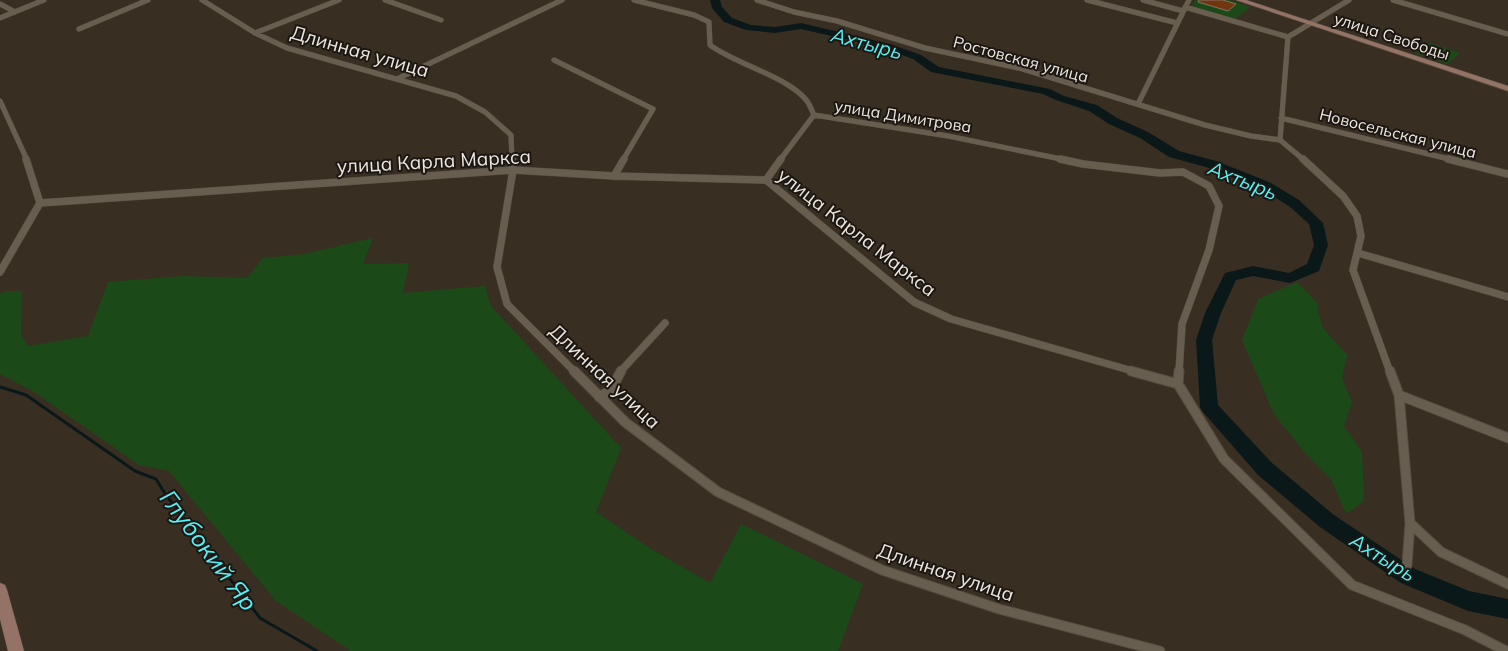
<svg xmlns="http://www.w3.org/2000/svg" width="1508" height="651" font-family="Mulish,sans-serif">
<style>
.green{fill:#1b4a18}
.lines{fill:none;stroke-linecap:round;stroke-linejoin:round}
.stream{stroke:#0b1819;stroke-width:3}
.river{fill:#0b1819;fill-rule:evenodd}
.building{fill:#71360d;stroke:#84736a}
.street-far2-casing{stroke:#554d42;stroke-width:5.5}
.street-far1-casing{stroke:#554d42;stroke-width:8}
.street-casing{stroke:#554d42;stroke-width:11}
.secondary-casing{stroke:#554d42;stroke-width:1}
.street-far2{stroke:#685e50;stroke-width:5}
.street-far1{stroke:#685e50;stroke-width:7}
.street{stroke:#685e50;stroke-width:9}
.secondary{fill:#947265;fill-rule:evenodd}
.labels{text-anchor:middle;dominant-baseline:central;stroke-width:4;stroke-linejoin:round;paint-order:stroke}
.far-street-label{font-size:16px;fill:#eee7e0;stroke:#1c1712}
.street-label{font-size:19px;fill:#eee7e0;stroke:#1c1712}
.water-label{font-size:20px;font-style:italic;fill:#57f0f6;stroke:#1c1712}
.near-water-label{font-size:24px;font-style:italic;fill:#57f0f6;stroke:#1c1712}
</style>
<rect width="100%" height="100%" fill="#382f22"/>
<path class="green" d="M1195,0H1230L1250,7L1235,19L1191,7Z
M1429,43L1460,53L1447,64L1415,53Z
M373,238L363,264L409,263L403,293L485,286L491,306L621,448L596,512L651,549L710,583L741,524L863,584L838,651H351L276,601L169,471L139,465L34,392L0,374V294L5,291H22L21,335L28,346L88,336L108,282L183,276L247,278L263,258L304,254Z
M1297,282L1319,305L1317,308L1323,328L1347,355L1342,378L1352,402L1344,426L1362,452L1364,501L1346,514L1331,479L1306,454L1274,414L1242,340L1258,299Z"/>
<g class="lines">
<path class="stream" d="M0,387L26,395L135,471L156,479L166,495L260,618L317,651"/>
<path class="river" d="M710,0H720L722,7L732,18L751,25L775,27L801,23L890,44L921,55L939,67L1050,89L1064,96L1097,105L1117,118L1148,132L1179,151L1216,161L1269,182L1299,200L1323,223L1328,245L1319,271L1290,283L1253,276L1236,280L1221,313L1212,340L1218,405L1272,463L1334,515L1415,569L1469,591L1508,599V619L1468,611L1401,583L1320,527L1258,475L1203,412L1200,407L1196,340L1205,313L1225,273L1253,266L1289,273L1307,264L1314,245L1309,224L1289,206L1259,188L1206,167L1169,157L1140,138L1109,124L1089,111L1056,100L1043,94L931,72L913,59L883,48L801,29L775,33L746,30L724,22L712,8Z"/>
</g>
<path class="building" d="M1199,0H1223L1236,4L1228,11L1198,2Z"/>
<g class="lines">
<g class="street-far2-casing">
<path id="street-far2" d="M202,0L255,33L287,48L456,96L485,112L511,135L512,160
M385,0L441,20
M634,0L694,15L709,22L710,45C735,64 789,77 807,101C810,105 812,111 814,115L948,136L1066,160
M757,0L794,12L837,21L925,48L1023,69L1205,125L1251,136L1280,140
M1087,0L1177,23
M1143,0L1183,11
M1393,0L1508,34
M0,4L15,12
M1185,7L1288,37
M0,18L44,0
M79,29L148,0
M255,33L339,0
M554,60L653,109L623,160
M397,79L562,0
M0,101L27,160
M1138,104L1189,0
M1281,118L1453,160
M780,160L814,115
M1304,160L1280,140L1288,37L1349,0"/>
</g>
<g class="street-far1-casing">
<path id="street-far1" d="M512,159L513,170L497,267L507,304L575,372
M1060,159L1083,164L1160,173L1183,172L1209,186L1219,206L1209,250L1182,324L1179,372
M1303,159L1343,196L1357,216L1361,236L1353,270L1390,372
M1448,159L1508,174
M614,176L624,159
M766,180L781,159
M40,203L513,170L614,176L766,180L914,302L951,319L1136,372
M1358,253L1508,297
M0,272L40,203L26,159
M620,372L665,323"/>
</g>
<g class="street-casing">
<path id="street" d="M574,371L625,422L718,492L882,570L999,609L1160,651
M1131,371L1178,384L1224,459L1352,585L1465,630L1506,651
M1390,371L1399,395L1410,523L1407,565
M1178,384L1179,371
M1399,395L1508,438
M599,397L611,390L621,371
M1410,523L1441,552L1508,584"/>
</g>
<g class="secondary-casing">
<path id="secondary" d="M1236,0H1246L1508,86V91Z
M0,583L5,585L7,590L24,651H8L0,619Z"/>
</g>
<use href="#street-far2" class="street-far2"/>
<use href="#street-far1" class="street-far1"/>
<use href="#street" class="street"/>
<use href="#secondary" class="secondary"/>
</g>
<g class="labels">
<g class="far-street-label">
<text transform="translate(1392 36) rotate(18)">улица Свободы</text>
<text transform="translate(1021 59) rotate(15)">Ростовская улица</text>
<text transform="translate(903 116) rotate(9)">улица Димитрова</text>
<text transform="translate(1398 133) rotate(14)">Новосельская улица</text>
</g>
<g class="street-label">
<text transform="translate(360 51) rotate(16)">Длинная улица</text>
<text transform="translate(434 161) rotate(-3)">улица Карла Маркса</text>
<text transform="translate(857 232) rotate(38)">улица Карла Маркса</text>
<text transform="translate(605 376) rotate(43)">Длинная улица</text>
<text transform="translate(946 572) rotate(19)">Длинная улица</text>
</g>
<g class="water-label">
<text transform="translate(867 43) rotate(15)">Ахтырь</text>
<text transform="translate(1243 180) rotate(22)">Ахтырь</text>
<text transform="translate(1383 557) rotate(32)">Ахтырь</text>
</g>
<g class="near-water-label">
<text transform="translate(209 550) rotate(53)">Глубокий Яр</text>
</g>
</g>
</svg>
